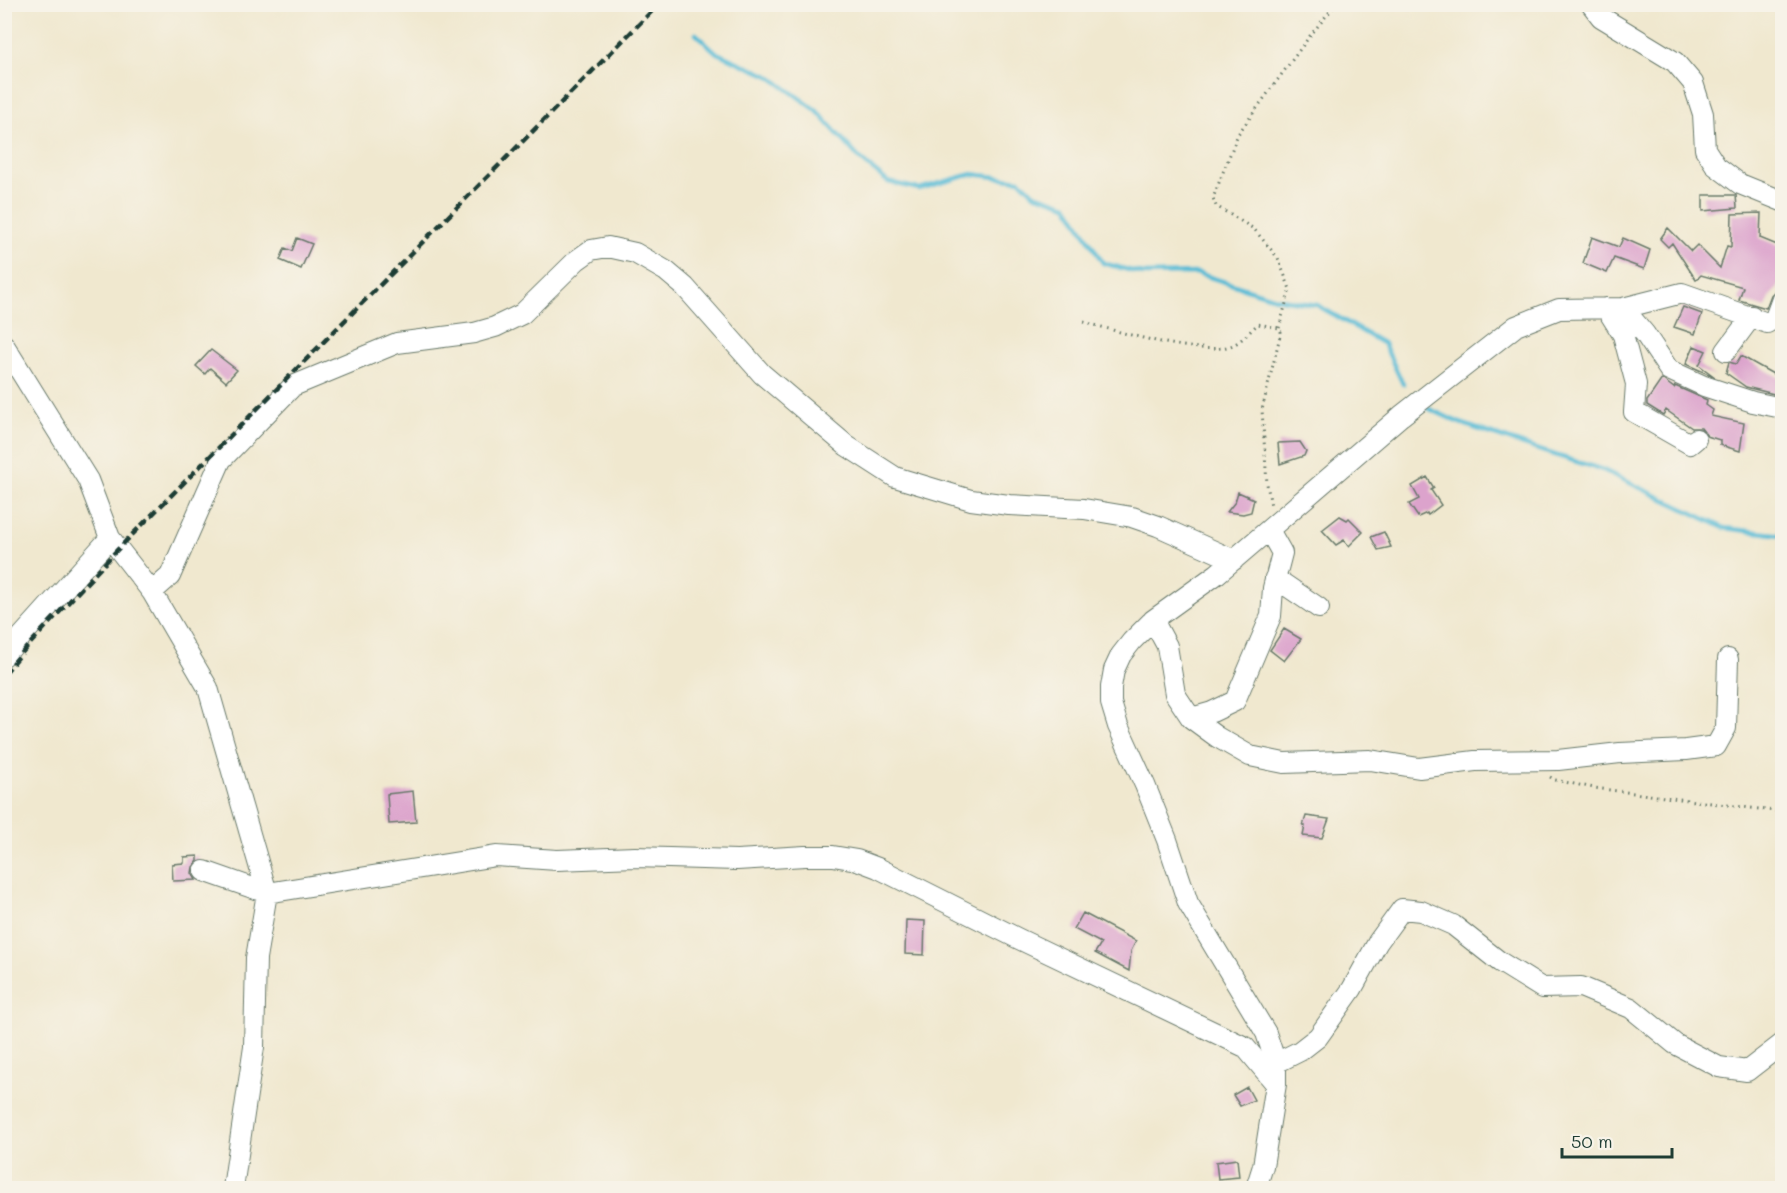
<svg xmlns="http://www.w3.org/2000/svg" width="1787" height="1193" font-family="Mali,sans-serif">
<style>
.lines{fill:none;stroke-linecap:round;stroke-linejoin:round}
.stream{stroke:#57bbd5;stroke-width:4.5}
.building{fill:#dca3cc}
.minor-casing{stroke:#68796a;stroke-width:22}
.path{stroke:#68796a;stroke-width:3;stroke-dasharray:1.5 4.5;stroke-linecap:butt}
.minor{stroke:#fff;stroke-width:20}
.rail{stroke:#1f3d34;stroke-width:4.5;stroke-dasharray:9 4.5;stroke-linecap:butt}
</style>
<rect width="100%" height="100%" fill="#f7f3e8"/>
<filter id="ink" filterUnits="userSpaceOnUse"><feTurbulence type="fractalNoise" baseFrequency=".0167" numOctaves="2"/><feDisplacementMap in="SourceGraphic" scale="12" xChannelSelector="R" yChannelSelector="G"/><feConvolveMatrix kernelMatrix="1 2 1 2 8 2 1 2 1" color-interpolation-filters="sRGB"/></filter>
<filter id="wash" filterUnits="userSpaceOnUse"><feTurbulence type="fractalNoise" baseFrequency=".008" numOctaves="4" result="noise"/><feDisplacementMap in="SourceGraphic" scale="24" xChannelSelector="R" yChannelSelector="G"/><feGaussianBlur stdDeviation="1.35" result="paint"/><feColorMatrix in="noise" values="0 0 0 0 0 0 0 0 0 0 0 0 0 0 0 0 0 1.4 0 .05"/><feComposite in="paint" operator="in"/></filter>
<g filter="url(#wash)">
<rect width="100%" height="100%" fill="#f0e8cf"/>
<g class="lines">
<path class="stream" d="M696,34L717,53L769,76L816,110L860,159L888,182L919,189L972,174L1020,180L1034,194L1067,205L1103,263L1143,274L1197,273L1275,298L1317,305L1384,344L1403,384
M1423,406L1460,423L1542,451L1603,470L1724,528L1782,535"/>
</g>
<g id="blocks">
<path class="building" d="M1703,195H1736L1737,208L1703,211Z
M1761,213L1760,238L1782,247V276L1778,288L1771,295L1766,308L1739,300L1743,287L1701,275L1696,280L1672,243L1668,247L1660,239L1668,228L1691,251L1697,245L1720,268L1727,246L1731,247L1732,214Z
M1592,237L1619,247L1623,238L1650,250L1644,269L1614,258L1607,273L1583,263Z
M297,238L312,244L301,269L280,260L285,248L292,251Z
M1683,307L1702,314L1695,334L1674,327Z
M1694,346L1706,351L1699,365L1715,377L1686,364Z
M211,350L237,370L226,382L210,368L205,374L196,366Z
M1741,356L1782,379V396L1746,387L1726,373L1729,362L1736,364Z
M1662,379L1674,388L1675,386L1707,400L1706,405L1713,410L1711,416L1744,423L1740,451L1720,445V440L1707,436L1701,428H1692L1666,410L1663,415L1647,405V401Z
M1300,442L1306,451L1304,456L1280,464L1278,443Z
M1427,477L1434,488L1431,490L1441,505L1428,515L1427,513L1418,517L1409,504L1419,499L1412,486Z
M1238,492L1254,499L1251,512L1243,514L1227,512L1235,502Z
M1340,516L1347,520L1349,518L1363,532L1349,546L1344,540L1336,545L1322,530Z
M1384,532L1391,547L1378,550L1371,537Z
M1284,629L1301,639L1284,661L1270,650Z
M413,791L416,822L389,824L387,794Z
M1306,816L1329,819L1322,838L1303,836L1305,826H1303Z
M198,856V861L193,867L192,873L196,880L173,881L172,864L184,863V857Z
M1083,913L1136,941L1131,951L1129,971L1095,953L1101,943L1074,929Z
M906,920L925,921L924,955L905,954Z
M1247,1087L1254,1100L1240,1106L1233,1095Z
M1237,1159L1239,1177L1218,1179L1216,1162Z"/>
</g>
</g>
<g filter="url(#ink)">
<use href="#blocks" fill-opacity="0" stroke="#68796a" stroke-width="1.5"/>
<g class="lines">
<g class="minor-casing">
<path id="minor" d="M1591,4L1601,17L1675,62L1693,83L1703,114L1705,149L1716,166L1740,184L1782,201
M1606,308L1623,335L1636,384L1634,412L1690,444L1696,439
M1623,308L1645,334L1669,370L1704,386L1753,402L1782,408
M4,345L88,480L110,538L152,592L208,688L267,893L256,958L254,1047L233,1188
M1726,351L1752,316
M1275,578L1319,608
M152,592L170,576L221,460L293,386L397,343L474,333L495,327L522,314L577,260L591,250L608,247L635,253L666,271L685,287L762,374L847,446L895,477L971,500L1009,505L1084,509L1132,517L1158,526L1234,560
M1153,620L1167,646L1175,694L1191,718L1217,737L1250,756L1284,763L1370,760L1419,768L1475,761L1558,760L1620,753L1686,750L1716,746L1726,728L1728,659
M4,656L110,538
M1191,718L1212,712L1235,701L1271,616L1273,588L1282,553L1269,530
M204,871L267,893L496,856L557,860L635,857L737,860L805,856H833L857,860L878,868L1019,939L1245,1047L1276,1084
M1276,1063L1300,1051L1318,1037L1352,989L1378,942L1402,909L1421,911L1453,925L1500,962L1542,988L1581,987L1631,1008L1675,1044L1719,1067L1747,1071L1782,1044
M1256,1188L1263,1166L1276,1084V1063L1266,1033L1188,903L1167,840L1145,785L1118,726L1111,703V687L1114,670L1121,655L1132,641L1153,620L1217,574L1401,416L1516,326L1559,309L1623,308L1682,293L1767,323L1775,318L1782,299"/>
</g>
<path class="path" d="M1084,322C1117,331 1203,358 1233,345C1242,341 1251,330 1258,324L1279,328L1281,332L1262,410L1267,484L1271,506
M1279,328L1290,289L1278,258L1254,229L1216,206L1213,198L1238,134L1309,37L1336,4
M1550,777L1555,780L1594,788L1782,812"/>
<use href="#minor" class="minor"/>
<path class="rail" d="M4,674L26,648L118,549L659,4"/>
</g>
</g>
<rect width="1787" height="1193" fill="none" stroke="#f7f3e8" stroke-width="24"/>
<path d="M1562 1148v9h110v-9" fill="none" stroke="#1f3d34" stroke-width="3"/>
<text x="1571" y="1148" font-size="18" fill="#1f3d34" stroke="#f7f3e8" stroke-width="4.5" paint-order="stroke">50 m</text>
</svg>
